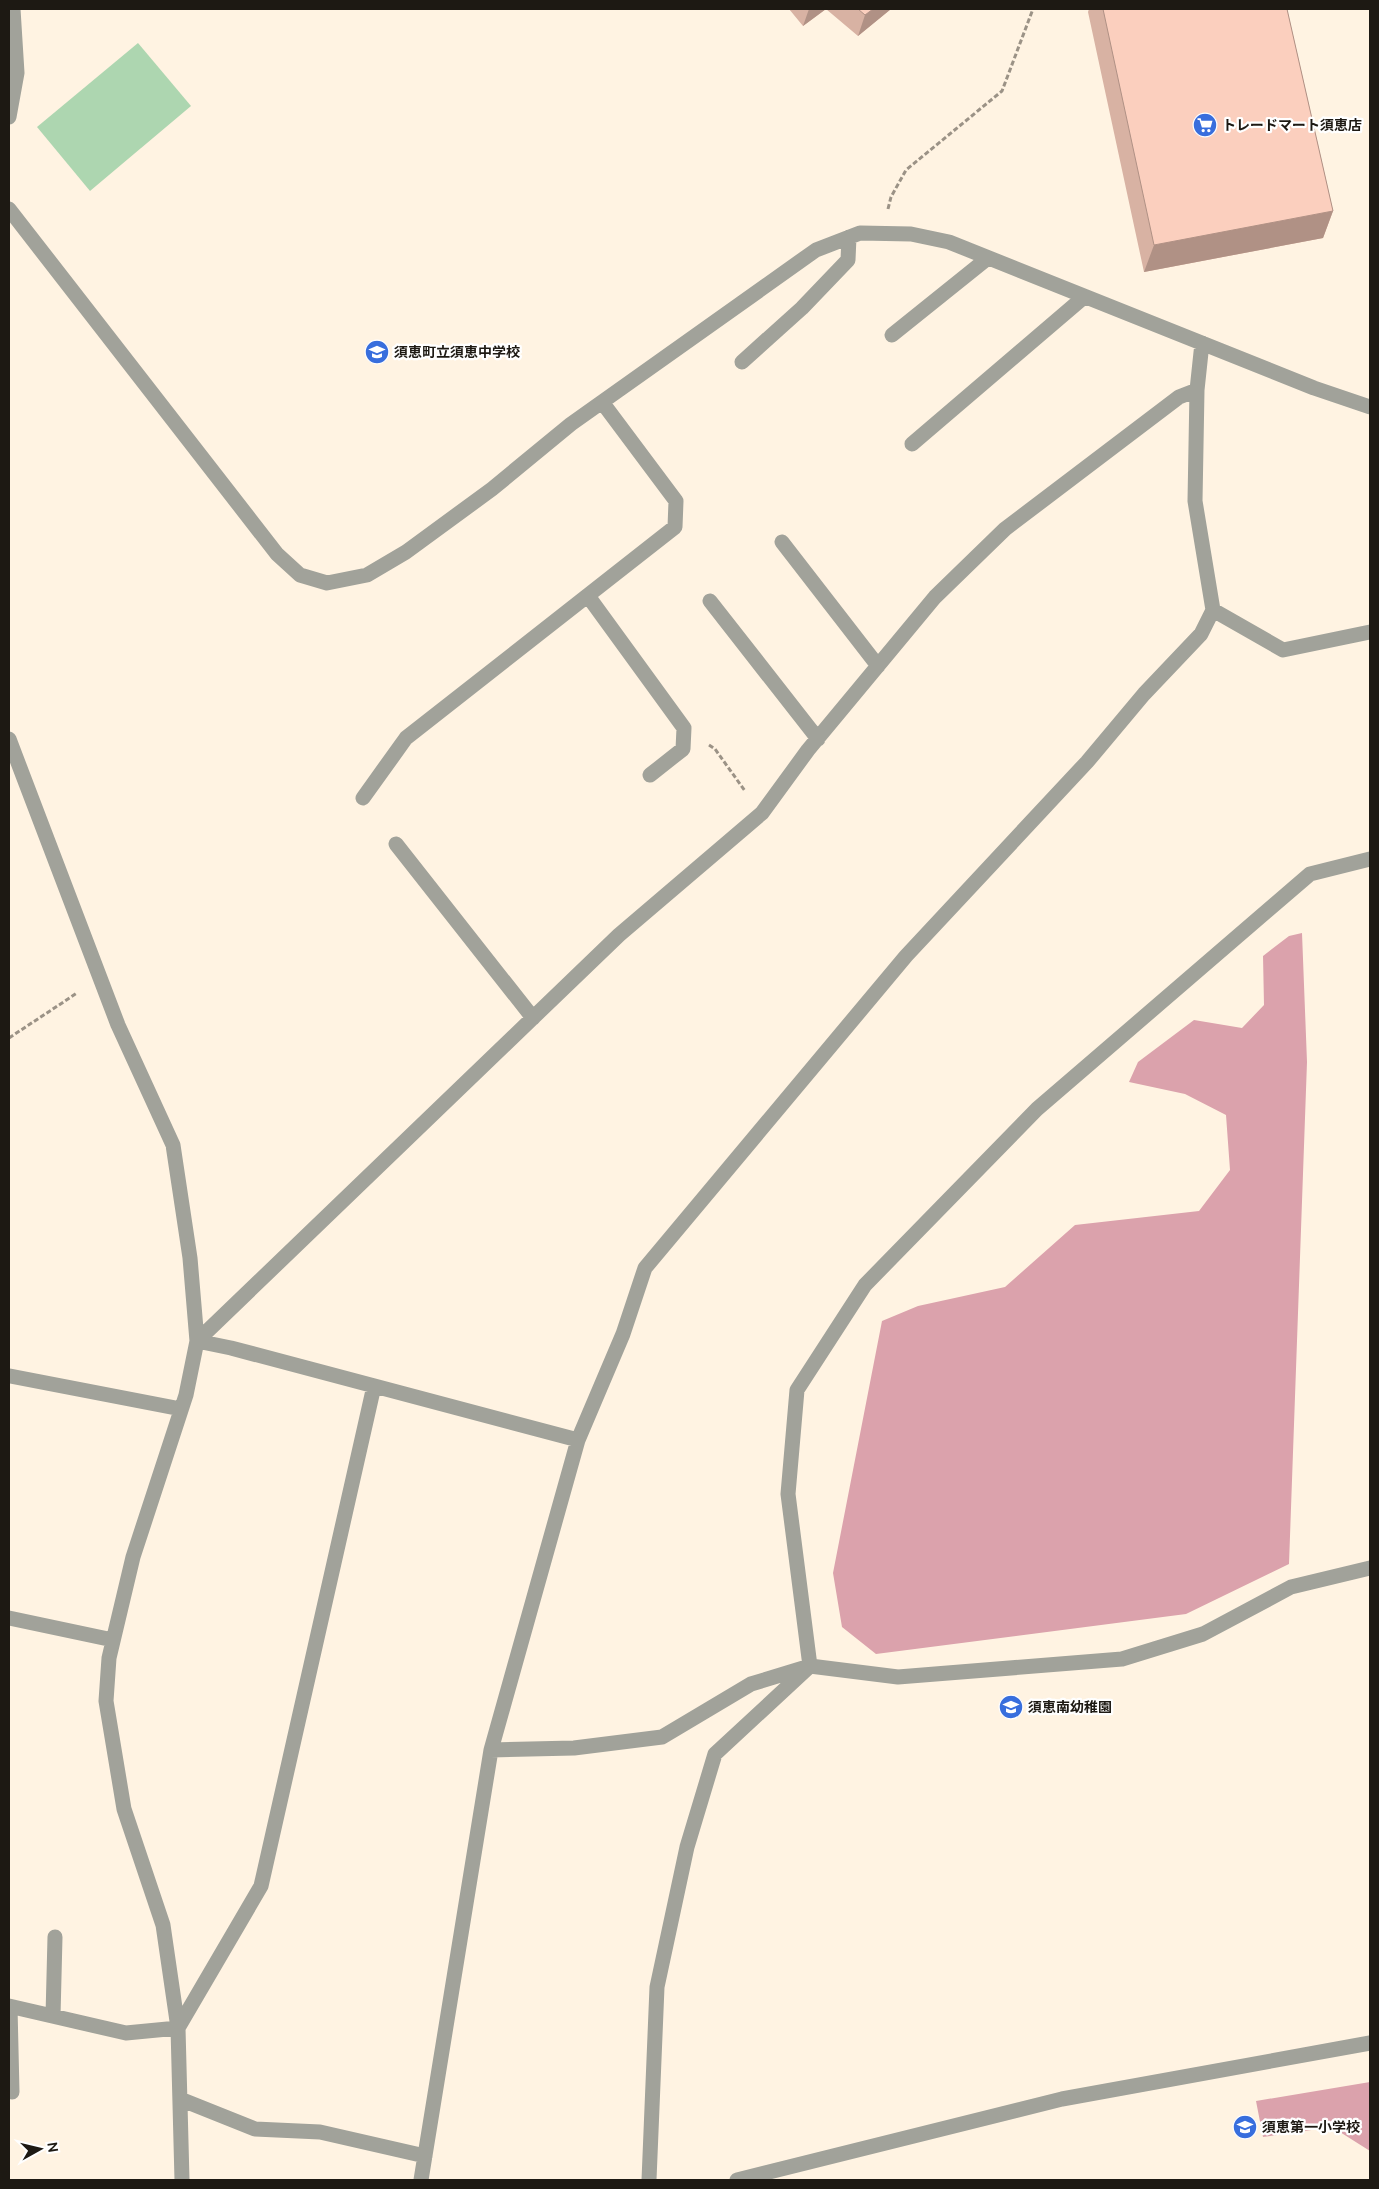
<svg xmlns="http://www.w3.org/2000/svg" width="1379" height="2189" font-family="Ubuntu,'Noto Sans JP',sans-serif">
<style>
.forest{fill:#dba2ac}
.water{fill:#add6b0}
.lines{fill:none;stroke-linecap:round;stroke-linejoin:round}
.path{stroke:#9b9286;stroke-width:3;stroke-dasharray:5 2.5;stroke-linecap:butt}
.minor{stroke:#a1a29a;stroke-width:15}
.wall{fill:#d8b2a3}
.shaded-wall{fill:#b09185}
.building{fill:#fbcfbe;stroke:#b09185}
.labels{text-anchor:middle;dominant-baseline:central;stroke-width:4.5;stroke-linejoin:round;paint-order:stroke}
.poi-label{font-size:14px;font-weight:bold;fill:#1d1913;stroke:#fff;text-anchor:start}
</style>
<rect width="100%" height="100%" fill="#fff3e2"/>
<path class="forest" d="M1302,933L1307,1062L1289,1564L1186,1614L876,1654L842,1627L833,1573L882,1321L918,1306L1005,1287L1075,1225L1199,1211L1230,1170L1226,1115L1185,1094L1129,1082L1138,1062L1194,1020L1242,1028L1264,1005L1263,956L1289,936Z
M1370,2082V2151L1332,2127L1263,2137L1256,2101Z"/>
<path class="water" d="M138,43L191,106L90,191L37,127Z"/>
<g class="lines">
<path class="path" d="M888,209L891,197L906,170L1002,91L1033,9
M709,745L715,749L745,791
M9,1038L77,993"/>
<path class="minor" d="M9,117L17,73L13,9
M9,209L277,554L300,575L327,583L367,575L406,552L492,489L571,424L816,250L860,233L911,234L949,242L1314,388L1370,407
M892,335L988,258
M742,362L802,308L848,260L849,237
M912,444L1084,297
M782,542L878,666
M588,596L684,728L683,749L650,775
M710,601L818,739
M1213,610L1283,650L1370,632
M9,739L118,1025L173,1145L190,1258L197,1341L186,1395L133,1557L109,1658L106,1701L124,1809L163,1925L178,2028L182,2180
M363,798L406,738L675,527L676,501L602,402
M396,844L533,1018
M197,1341L619,935L762,813L808,750L935,597L1005,529L1179,397L1197,390
M197,1341L231,1348L578,1440
M10,1376L181,1409
M9,1618L113,1640
M491,1750L574,1748L662,1737L751,1684L810,1666L898,1677L1122,1659L1203,1634L1291,1587L1370,1568
M9,2006L126,2033L178,2028L261,1886L374,1386
M10,2007L12,2092
M53,2016L55,1937
M180,2099L255,2129L320,2132L425,2156
M421,2180L491,1750L578,1440L623,1334L645,1268L906,956L1087,762L1144,694L1201,634L1213,610L1195,501L1197,390L1202,343
M649,2180L657,1987L687,1847L715,1754L810,1666L788,1494L797,1390L865,1285L1037,1109L1310,874L1370,859
M737,2180L1062,2099L1370,2043"/>
</g>
<path class="wall" d="M789,9H891L858,36L826,9L803,26Z
M1089,9H1287L1333,211L1323,238L1144,272L1088,12Z"/>
<path class="shaded-wall" d="M809,9H826L803,26Z
M873,9H891L858,36L865,15Z
M1333,211L1323,238L1144,272L1154,245Z"/>
<path class="building" d="M858,9H873L865,15Z
M1103,9H1287L1333,211L1154,245Z"/>
<defs>
<g id="supermarket-disc" transform="scale(1.25)"><circle r="9.5" fill="#386edd" stroke="#fff"/><path d="M-6-5.5h2.5l.6 2H6L4.5 2H-2.5L-4.4-4H-6ZM-1.5 3.2a1.3 1.3 0 1 0 .1 0ZM3 3.2a1.3 1.3 0 1 0 .1 0Z" fill="#fff"/></g>
<g id="school-disc" transform="scale(1.25)"><circle r="9.5" fill="#386edd" stroke="#fff"/><path d="M0-5L7-2L0 1L-7-2ZM-4 1L0 2.5L4 1V4Q0 6-4 4Z" fill="#fff"/></g>
</defs>
<g fill-rule="evenodd">
<use href="#supermarket-disc" x="1205" y="125"/>
<use href="#school-disc" x="377" y="352"/>
<use href="#school-disc" x="1011" y="1707"/>
<use href="#school-disc" x="1245" y="2127"/>
</g>
<g class="labels">
<g class="poi-label">
<text x="1222" y="125">トレードマート須恵店</text>
<text x="394" y="352">須恵町立須恵中学校</text>
<text x="1028" y="1707">須恵南幼稚園</text>
<text x="1262" y="2127">須恵第一小学校</text>
</g>
</g>
<rect width="1379" height="2189" fill="none" stroke="#1d1913" stroke-width="20"/>
<g transform="translate(40 2149) rotate(82)" stroke="#ffffff" stroke-width="4" paint-order="stroke">
<path d="M0-4L9 19L0 12L-9 19Z" fill="#1d1913"/>
<text y="-8" font-size="14" font-weight="bold" text-anchor="middle" fill="#1d1913">N</text>
</g>
</svg>
